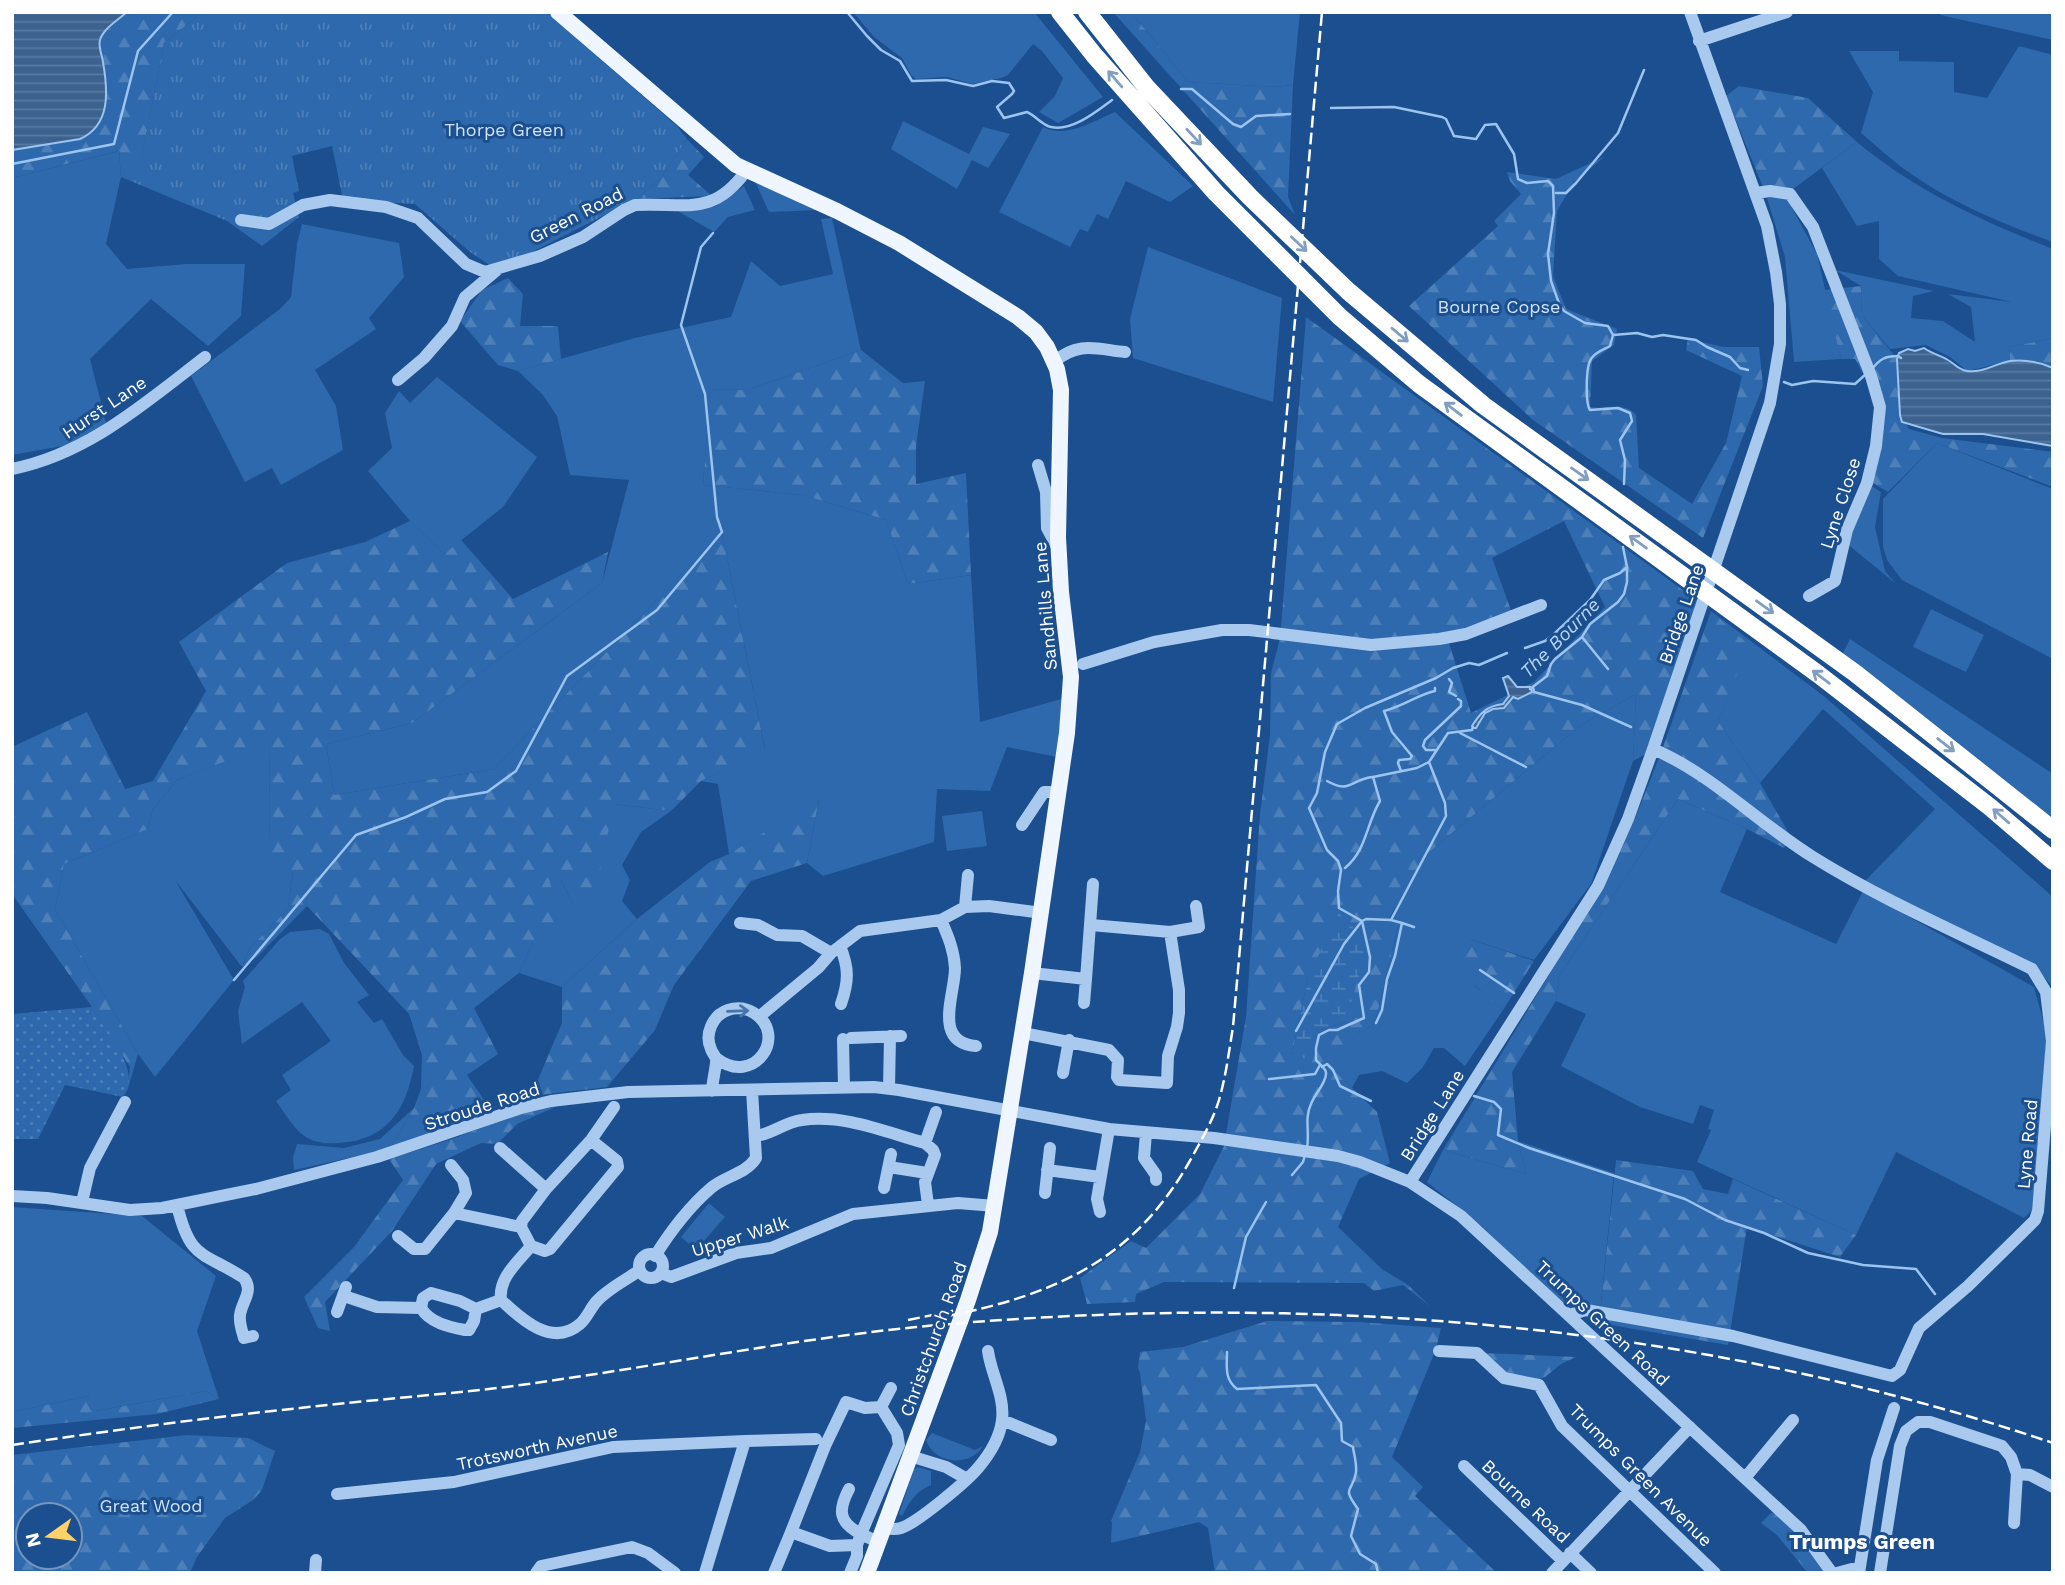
<svg xmlns="http://www.w3.org/2000/svg" width="2065" height="1585" font-family="'Work Sans',sans-serif">
<style>
.grass{fill:#2e69ad}
.forest{fill:url(#forest-firs);fill-rule:evenodd}
.wetland{fill:url(#wetland-marsh)}
.park{fill:url(#park-tufts)}
.garden{fill:url(#garden-dots)}
.water{fill:url(#water-rules);stroke:#9cc4f0;stroke-width:2}
.lines{fill:none;stroke-linecap:round;stroke-linejoin:round}
.stream{stroke:#9cc4f0;stroke-width:2.5}
.minor{stroke:#a9c9ee;stroke-width:12}
.major{stroke:#f0f6ff;stroke-width:16}
.highway{stroke:#fff;stroke-width:18}
.rail{stroke:#fff;stroke-width:2.5;stroke-dasharray:12 5;stroke-linecap:butt}
.oneway{stroke:#829ec1}
.oneway2{stroke:#4674ac}
.labels{text-anchor:middle;dominant-baseline:central;stroke-width:6;stroke-linejoin:round;paint-order:stroke}
.park-label{font-size:18px;fill:#cfe3fa;stroke:#1b4f8f}
.street-label{font-size:18px;fill:#fff;stroke:#1b4f8f}
.water-label{font-size:19px;font-style:italic;fill:#b5d3f5;stroke:#1b4f8f}
.quarter-label{font-size:21px;font-weight:bold;fill:#fff;stroke:#1b4f8f}
</style>
<defs>
<pattern id="forest-firs" width="22" height="20" patternUnits="userSpaceOnUse" patternTransform="scale(1.75)"><rect width="22" height="20" fill="#2e69ad"/><path d="M5 1l3.5 6h-7zM16 11l3.5 6h-7z" fill="#4d80b9"/></pattern>
<pattern id="wetland-marsh" width="20" height="14" patternUnits="userSpaceOnUse" patternTransform="scale(1.75)"><rect width="20" height="14" fill="#2e69ad"/><path d="M1 5h8M5 5V1M11 12h8M15 12V8" fill="none" stroke="#4d80b9"/></pattern>
<pattern id="park-tufts" width="24" height="20" patternUnits="userSpaceOnUse" patternTransform="scale(1.75)"><rect width="24" height="20" fill="#2e69ad"/><path d="M3 7l-1-3M5 7V3M7 7l1-3M15 17l-1-3M17 17v-4M19 17l1-3" fill="none" stroke="#4d80b9"/></pattern>
<pattern id="garden-dots" width="8" height="8" patternUnits="userSpaceOnUse" patternTransform="scale(1.75)"><rect width="8" height="8" fill="#2e69ad"/><path d="M2 2h.1M6 6h.1" fill="none" stroke="#4d80b9" stroke-width="1.8" stroke-linecap="round"/></pattern>
<pattern id="water-rules" width="6" height="5" patternUnits="userSpaceOnUse" patternTransform="scale(1.75)"><rect width="6" height="5" fill="#3c6290"/><path d="M0 2.5h6" fill="none" stroke="#597aa1"/></pattern>
</defs>
<rect width="100%" height="100%" fill="#1b4f8f"/>
<path class="grass" d="M853,12H1034L1103,97L1058,123L1039,112L1055,96L1063,78L1042,51L1033,44L1008,75L1001,78L972,84L947,77L916,79L911,75L902,58L874,37Z
M1131,12H1300L1293,85L1275,87L1188,82Z
M1939,12H2053V40L1940,15Z
M2019,46L2053,55V242C2005,225 1948,201 1907,171C1891,160 1876,145 1861,133L1873,92L1849,51H1899V61L1954,62V92L1987,98Z
M1115,112L1193,186L1170,202L1126,181L1108,219L1097,214L1088,232L1080,229L1070,247L999,212L1043,127C1065,139 1094,121 1115,112Z
M903,121L969,154L983,127L1010,134L988,168L972,160L957,189L891,149Z
M1857,142C1916,191 1982,221 2053,249V338L2009,347L2010,361L1967,371L1950,357L1926,345L1890,349L1862,315L1861,286L1835,270L1934,291L1913,296L1911,318L1943,321L1975,342L1971,307L1948,294L2012,302L1898,276L1879,259V221L1857,226L1822,168Z
M119,151L121,177L106,244L127,269L186,264H245L241,316L208,346L151,299L90,359L106,423L68,445L12,455V178Z
M754,179L818,210L769,212Z
M744,186L755,210L728,217L714,232L676,210L716,206Z
M1786,197L1817,254L1841,359L1794,362L1785,257L1767,198Z
M832,218L861,350L748,390L710,389L703,485L803,495L886,520L908,584L971,575L980,722L1065,698L1057,757L1007,747L990,791L937,789L934,842L823,876L807,863L819,800L729,854L718,784L701,781L765,749L722,532L494,769L334,795L326,744L412,723L602,583L629,480L570,475L557,416L543,395L518,371L635,338L731,317L751,261L780,286L833,274L821,219Z
M302,224L399,243L404,277L369,318L376,329L315,370L336,406L343,450L281,485L272,468L245,482L191,376L280,309L291,297L297,244Z
M1148,247L1282,298L1273,402L1133,358L1130,319Z
M437,377L537,457L503,507L444,554L410,521L368,471L392,448L385,413L399,391L410,403Z
M1937,443L2053,489V659L1902,580L1887,560L1883,547V499Z
M1870,485L1881,492L1875,527L1885,571L1895,583L1846,543Z
M1931,609L1984,635L1966,672L1913,647Z
M1711,611L1825,697L2053,897V987L2031,963L1864,882L1935,809L1823,709L1760,783L1718,721L1748,645Z
M1850,639L2053,774V820L1842,655Z
M1636,694L1633,761L1591,884L1534,960L1470,939L1475,986L1503,1010L1465,1066L1444,1048H1434L1423,1067L1407,1083L1382,1071L1359,1075L1352,1088L1321,1059L1375,1023L1398,927L1387,923L1428,853L1581,725Z
M270,743L269,850L293,871L288,909L249,949L242,967L175,880L234,980L155,1077L138,1054L55,909L64,864L148,829L153,809L177,780Z
M1678,799L1747,829L1720,892L1836,944L1863,891L2034,987L2047,1034L2032,1210L2024,1218L1896,1152L1856,1235L1697,1162L1711,1130L1708,1129L1714,1110L1700,1105L1693,1124L1640,1107L1561,1066L1586,1014L1556,1001L1559,976Z
M614,804L671,811L641,832L622,865L630,880L622,901L637,919L562,987L519,973L533,943L548,872L561,880L574,906Z
M982,811L987,846L947,851L942,816Z
M320,929L329,934L344,963L369,995L357,1002L374,1023L382,1019L403,1055L414,1066C406,1110 387,1140 339,1143C327,1144 313,1143 303,1135C292,1126 284,1112 276,1101L291,1090L282,1075L331,1041L302,1002L242,1044L238,1011L245,987L243,981L280,939L290,932Z
M414,1108L390,1149L294,1170L293,1158L297,1144L344,1148L380,1139Z
M1518,1141L1614,1173L1599,1323L1569,1306L1536,1280L1486,1230L1427,1182L1443,1150L1526,1174Z
M709,1203L725,1217L696,1250L681,1237Z
M12,1207L142,1216L216,1276L197,1331L219,1399L206,1391L95,1411L88,1396L12,1412Z
M932,1433L975,1450L983,1446C969,1468 934,1464 926,1440Z
M918,1467L931,1471V1485C916,1491 910,1501 902,1516L899,1514L914,1469Z"/>
<path class="forest" d="M127,12H203L164,43L140,167L118,151L12,178V150L54,144L105,107L106,78L99,43L100,37Z
M1113,12H1131L1188,82L1275,87L1293,85L1288,197L1295,215Z
M1739,86L1808,98L1857,142L1793,189L1763,187L1726,96Z
M687,139L704,157L688,175L712,196L636,199L660,179Z
M1604,157L1574,182L1557,211L1553,276L1566,309L1617,329L1614,345L1592,361L1590,407C1605,410 1624,401 1636,415L1639,468L1692,504L1726,443L1742,376L1686,350L1688,339L1724,347H1759L1763,386L1703,538L1533,420L1409,306L1498,226L1494,221L1521,194L1510,181L1507,172L1556,179Z
M508,278L523,294L520,326H558L561,359L518,371L498,365L460,321L482,290Z
M1861,286L1862,315L1897,359L1900,415L1909,429L1942,438L2053,452V487L1937,443L1888,492L1873,483L1884,411L1855,359H1841L1824,290Z
M1306,317L1698,601L1646,754L1633,761L1636,694L1581,725L1428,853L1387,922L1398,926L1375,1023L1322,1059L1377,1112L1390,1163L1359,1179L1338,1227L1382,1269L1408,1285L1430,1306L1403,1285L1374,1291L1364,1283L1164,1282L1136,1294L1135,1302L1087,1304L1080,1278L1131,1241L1146,1248L1200,1194L1224,1146L1246,1017L1260,814L1270,735L1271,673L1280,639ZM1564,521L1605,607L1534,682L1471,713L1448,640L1512,613L1492,558ZM1308,977L1346,1022L1317,1031L1292,1055Z
M2053,338V368L2037,361H2010L2009,347Z
M861,350L903,383L925,381L916,446V484L966,473L971,575L908,584L886,520L803,495L703,485L710,389L748,390Z
M410,521L444,554L461,540L513,599L608,552L602,583L412,723L326,744L334,795L494,769L722,532L765,750L701,781L671,811L614,804L593,904L574,906L561,880L548,873L561,931L533,943L519,973L474,1008L498,1054L467,1075L491,1110L390,1149L414,1108L421,1089L422,1055L409,1014L307,906L258,956L242,967L249,949L288,909L293,872L269,851L270,744L177,780L153,809L148,829L64,864L55,909L138,1054L127,1092L130,1067L92,1007L12,894V747L87,712L125,789L153,781L206,691L179,642L287,563L365,542Z
M1711,611L1749,645L1718,721L1760,783L1791,837L1784,848L1747,829L1678,799L1559,976L1556,1001L1512,1072L1518,1141L1526,1174L1443,1150L1603,886L1634,821L1661,753Z
M819,799L807,863L751,881L674,985L655,1030L607,1087L531,1096L562,1023V987L637,919L710,862L729,854Z
M1470,939L1534,961L1503,1010C1490,999 1461,978 1461,959C1461,953 1467,945 1470,939Z
M564,1103L517,1124L497,1144L481,1143L436,1164L392,1231L325,1302L330,1331L318,1328L304,1297L354,1247L403,1180L389,1159L455,1138L518,1113Z
M1616,1160L1693,1171L1703,1189L1728,1194L1733,1179L1856,1235L1840,1257L1747,1227L1728,1345L1599,1323Z
M1267,1321L1358,1322L1441,1328L1436,1349L1392,1457L1423,1487L1415,1496L1497,1573H1215L1208,1528L1199,1522L1111,1543L1112,1522L1111,1521L1140,1452L1146,1421L1140,1373L1138,1368L1140,1352L1183,1347Z
M1484,1353L1576,1357L1561,1364L1545,1377L1537,1380L1508,1375Z
M206,1391L219,1399L157,1414L12,1428V1412L88,1396L96,1411Z
M187,1435L248,1438L275,1451L262,1490L253,1500L225,1518L197,1557L190,1573H12V1455ZM28,1515H70V1557H28Z
M1775,1512L1779,1513L1817,1557L1825,1573H1808L1777,1535L1761,1523L1771,1513Z"/>
<path class="wetland" d="M1339,913L1368,943L1346,1022L1317,1031L1307,1059L1292,1055L1308,977Z"/>
<path class="park" d="M203,12H546L677,126L687,139L660,179L636,199L497,270L470,252L415,204L343,200L332,146L292,156L299,191L293,193L299,217L262,246L227,221L121,177L119,151L140,166L164,43Z"/>
<path class="garden" d="M92,1007C106,1030 143,1071 123,1097L65,1085L38,1139H12V1014Z"/>
<path class="water" d="M12,12H127C119,19 103,29 100,40C98,46 102,55 103,62C108,91 111,125 80,139L12,150Z
M1924,348C1932,354 1940,355 1948,360C1955,364 1958,370 1967,371C1982,373 1995,364 2010,361C2025,359 2039,362 2053,368V446L1983,434H1943L1902,422L1900,415L1897,359L1899,353L1908,349L1915,351Z
M1508,676L1517,687H1530L1532,692L1518,699L1513,697L1504,708L1493,709L1485,713L1476,728H1473L1472,726C1480,713 1487,706 1503,704L1509,696L1503,678Z"/>
<g class="lines">
<path class="stream" d="M847,12L867,36L881,50L900,61L912,81L946,80L973,86L992,81L1009,83L1014,91L1012,94L997,107L1004,118L1027,112C1036,116 1042,125 1051,127C1072,132 1097,111 1112,100
M1181,89H1192L1233,124L1241,127L1256,116L1290,114
M1331,108L1394,107L1442,117L1446,119L1454,136L1476,139L1485,125L1496,124L1514,154L1518,179L1527,183L1548,181L1553,186L1554,213L1548,254L1551,281L1560,306L1564,311L1585,323L1608,326L1613,335
M12,164L114,144L138,51L173,12
M1556,193H1566L1576,183L1618,133L1644,70
M1613,335L1610,346C1603,350 1595,352 1591,359C1586,366 1585,403 1590,410L1618,408L1630,413L1632,421L1620,440L1625,460L1624,484
M1613,335L1637,333L1652,337L1663,335L1696,340L1707,347L1730,357L1740,368L1748,370
M1872,369C1880,359 1885,356 1898,356L1901,358
M1784,382L1792,385L1813,381L1855,384L1867,373
M1582,637L1608,669
M1525,648L1545,641L1554,634L1590,600L1604,580L1620,573L1627,567
M1449,679L1452,683L1449,692L1456,696
M1533,687L1534,692L1582,705L1631,727
M1530,689L1547,676L1551,664L1555,659L1582,637L1590,624L1618,602L1624,594L1627,582V567L1623,547
M1460,733L1526,767
M1436,750H1426L1423,746L1425,740L1461,706V701L1458,699
M1401,771L1398,763L1399,760L1410,759L1412,756L1392,732L1384,711C1404,706 1417,695 1435,691V688
M1327,781C1350,794 1350,780 1372,777
M1345,868C1367,850 1366,824 1380,801L1373,777L1417,768L1429,762
M1402,923L1414,927
M1480,970L1514,993
M234,980L356,835L406,817L445,799L487,792L516,771L567,676L657,610L722,532L717,517L705,394L681,325L701,247L713,233
M1376,1023L1382,1010L1387,979L1395,956L1402,923L1391,920
M1296,1031L1344,944L1362,921L1339,908L1338,891L1341,870L1338,861L1327,850L1309,808L1317,793L1325,752L1337,724L1365,708L1436,678L1453,668L1469,663L1479,665L1507,653
M1322,1067L1327,1064L1333,1070L1340,1086L1371,1101
M1269,1079L1315,1074L1320,1065
M1451,1086L1455,1087
M1474,1096L1494,1102L1501,1109L1498,1135L1529,1148L1685,1199L1725,1220L1764,1233L1808,1253L1863,1265L1916,1269L1935,1294
M1307,1148C1310,1132 1304,1119 1311,1104C1314,1095 1327,1082 1326,1073C1326,1068 1319,1064 1316,1060V1048L1319,1035L1329,1030H1337L1364,1018L1359,985L1369,972L1370,957L1362,921L1366,919L1391,920L1446,816L1445,803L1429,762L1448,733L1472,730L1473,727
M1292,1175L1303,1162L1305,1155
M1234,1288L1246,1237L1266,1202
M1227,1352C1227,1366 1224,1379 1237,1389L1316,1385L1341,1423L1342,1441L1353,1447C1354,1455 1357,1464 1356,1472C1354,1492 1340,1485 1358,1509L1351,1536L1360,1554L1376,1564L1378,1573"/>
<path class="minor" d="M1699,41L1787,12
M1756,193L1770,191L1790,194L1813,227L1871,376L1880,407L1876,446L1867,483L1847,530L1835,581L1809,596
M241,220L269,224L303,205L330,200L386,207L418,218L466,264L485,272L540,256L583,237L624,210L635,205C685,202 712,218 746,171
M1054,362C1078,341 1096,349 1125,352
M398,380L424,358L452,326L465,297L497,270
M1038,465L1046,492L1047,528L1057,547
M12,469C88,454 146,402 205,357
M1083,664L1154,642L1222,630H1249L1371,645L1439,639L1466,634L1541,605
M1022,825L1044,792H1058
M965,907L968,875
M941,920C948,936 954,950 955,968C955,995 932,1042 976,1046
M740,923L758,925L777,935L802,936L831,953
M1091,925L1170,932L1199,927L1196,906
M840,946C849,968 849,981 841,1004
M1032,973L1086,979L1093,884
M1084,1003L1086,979
M760,1016L818,968L831,953L860,931L941,920L965,907L989,906L1042,913
M1023,1033L1109,1050L1118,1060L1117,1077L1119,1080L1167,1083L1168,1056L1177,1027L1179,1013V990L1170,932
M851,1038L901,1036
M843,1039L844,1088
M1063,1073L1069,1040
M889,1088L890,1036
M712,1091C712,1082 717,1064 716,1059C716,1057 711,1051 711,1049C704,1034 713,1015 728,1010C737,1007 746,1008 754,1013C789,1035 754,1088 716,1058
M1146,1133L1144,1158L1156,1175V1180
M756,1136C772,1134 785,1122 802,1120C844,1114 885,1132 925,1143L933,1150L935,1155L925,1182L928,1205
M591,1140L617,1161L618,1167L550,1249L545,1251L531,1246L521,1227L522,1221L546,1189L591,1140L614,1107
M925,1143L936,1112
M500,1148L546,1189
M889,1167L927,1173
M1047,1170L1100,1177
M1410,1182L1598,886L1628,819L1653,749L1770,403L1780,344V304L1776,272L1767,226L1690,12
M884,1188L891,1154
M1045,1193L1050,1148
M12,1196L47,1198L130,1210L162,1208L256,1189L377,1157L521,1108L551,1101L628,1092L874,1087L899,1090L1109,1129L1214,1138L1338,1156L1360,1162L1410,1182L1461,1216L1801,1530L1832,1573
M82,1202L90,1168L125,1102
M177,1205C190,1260 202,1251 244,1278C254,1291 242,1301 240,1315C239,1323 242,1331 244,1338L253,1336
M1100,1212L1097,1199L1109,1129
M454,1213L521,1227
M398,1236L414,1249H425L454,1213L466,1193L463,1180L451,1165
M531,1246C518,1262 498,1278 501,1300C521,1319 552,1348 580,1324C587,1318 590,1309 596,1302C607,1289 626,1280 640,1270
M639 1266a12 12 0 1 1 24 0a12 12 0 1 1-24 0Z
M655,1256C670,1232 690,1206 711,1188C725,1176 746,1174 756,1158L752,1090
M661,1273L671,1277L736,1253L771,1248L853,1214L958,1203L995,1206
M344,1296L377,1307L421,1308C430,1323 449,1327 465,1330H469L474,1321L476,1309L501,1300
M421,1308L423,1298L431,1293L460,1301L476,1309
M337,1312L346,1287
M1569,1315L1586,1310L1733,1336L1892,1376L1900,1370L1919,1328L1968,1286L2035,1220L2038,1211L2052,1041L2046,992L2032,969C1959,933 1882,900 1813,857C1758,823 1712,774 1653,749
M1439,1351L1477,1353L1504,1378L1539,1385L1562,1426L1715,1573
M881,1407L891,1388
M1002,1420L1051,1440
M745,1441L816,1439
M910,1456L946,1467L967,1479
M1464,1466L1563,1561
M2017,1474L2030,1475L2053,1487
M1745,1478L1793,1420
M849,1489C838,1510 838,1522 861,1534L899,1445L897,1433L881,1407L865,1408L846,1402L825,1446L791,1532L830,1546L857,1545L861,1534L878,1542
M337,1494L454,1482L613,1447L745,1441L705,1573
M885,1528C890,1529 895,1530 901,1528C917,1523 966,1482 978,1468C989,1455 1000,1437 1002,1420C1005,1396 991,1374 988,1351
M1570,1553L1591,1573
M315,1573L316,1560
M536,1573L541,1566L632,1547L648,1553L675,1573
M774,1573L791,1532
M850,1573L857,1556V1545
M1552,1573L1690,1427
M1837,1573L1859,1567
M1859,1573L1877,1460L1894,1408
M1880,1573L1900,1446L1906,1431L1918,1422H1930L2002,1446L2011,1457L2017,1474L2014,1523"/>
<path class="major" d="M558,12L736,165L837,211L899,243L1018,317L1036,332L1047,347L1057,369L1061,390L1058,537L1061,592L1071,677L1067,733L1032,973L990,1232L968,1300L867,1573"/>
<path class="highway" d="M1060,12L1094,55L1216,193L1340,317L1419,384L1818,674L1990,807L2053,861
M1087,12L1147,88L1250,197L1348,291L1483,405L1855,673L2053,830"/>
<path class="rail" d="M948,1316C1057,1294 1136,1259 1192,1157C1202,1139 1213,1120 1219,1100C1226,1076 1229,1051 1233,1027L1322,12
M908,1320L957,1310
M12,1445C108,1431 204,1418 300,1408C369,1400 438,1395 506,1387C643,1369 779,1341 916,1327C1297,1291 1689,1320 2053,1443"/>
</g>
<defs><path id="oneway-shaft" d="M-6 0H5M1.5-3L5.5 0L1.5 3" fill="none" stroke-width="1.6" stroke-linecap="round" stroke-linejoin="round" transform="scale(1.75)"/></defs>
<g class="oneway">
<use href="#oneway-shaft" transform="translate(1115 79) rotate(-131)"/>
<use href="#oneway-shaft" transform="translate(1194 137) rotate(47)"/>
<use href="#oneway-shaft" transform="translate(1299 244) rotate(43)"/>
<use href="#oneway-shaft" transform="translate(1400 335) rotate(40)"/>
<use href="#oneway-shaft" transform="translate(1453 409) rotate(-143)"/>
<use href="#oneway-shaft" transform="translate(1580 474) rotate(35)"/>
<use href="#oneway-shaft" transform="translate(1638 542) rotate(-144)"/>
<use href="#oneway-shaft" transform="translate(1765 607) rotate(36)"/>
<use href="#oneway-shaft" transform="translate(1821 677) rotate(-143)"/>
<use href="#oneway-shaft" transform="translate(1946 745) rotate(38)"/>
<use href="#oneway-shaft" transform="translate(2001 816) rotate(-139)"/>
</g>
<use class="oneway2" href="#oneway-shaft" transform="translate(738 1011) rotate(-2)"/>
<g class="labels">
<g class="park-label">
<text x="504" y="129">Thorpe Green</text>
<text x="1499" y="306">Bourne Copse</text>
<text x="151" y="1505">Great Wood</text>
</g>
<g class="street-label">
<text transform="translate(576 215) rotate(-27)">Green Road</text>
<text transform="translate(104 407) rotate(-34)">Hurst Lane</text>
<text transform="translate(1840 503) rotate(-72)">Lyne Close</text>
<text transform="translate(1045 606) rotate(-95)">Sandhills Lane</text>
<text transform="translate(1681 614) rotate(-71)">Bridge Lane</text>
<text transform="translate(482 1106) rotate(-18)">Stroude Road</text>
<text transform="translate(1432 1115) rotate(-58)">Bridge Lane</text>
<text transform="translate(2027 1144) rotate(-85)">Lyne Road</text>
<text transform="translate(740 1236) rotate(-17)">Upper Walk</text>
<text transform="translate(1603 1323) rotate(43)">Trumps Green Road</text>
<text transform="translate(933 1339) rotate(-70)">Christchurch Road</text>
<text transform="translate(537 1447) rotate(-12)">Trotsworth Avenue</text>
<text transform="translate(1641 1475) rotate(45)">Trumps Green Avenue</text>
<text transform="translate(1526 1501) rotate(43)">Bourne Road</text>
</g>
<g class="water-label">
<text transform="translate(1560 638) rotate(-45)">The Bourne</text>
</g>
<g class="quarter-label">
<text x="1862" y="1541">Trumps Green</text>
</g>
</g>
<rect width="2065" height="1585" fill="none" stroke="#ffffff" stroke-width="28"/>
<g transform="translate(49 1536) rotate(256)"><circle r="33" fill="#1b4f8f" stroke="#7695bc" stroke-width="2"/>
<path d="M0-5L12 26L0 18L-12 26Z" fill="#ffd166"/>
<text y="-10" font-size="19" font-weight="bold" text-anchor="middle" fill="#ffffff">N</text>
</g>
</svg>
